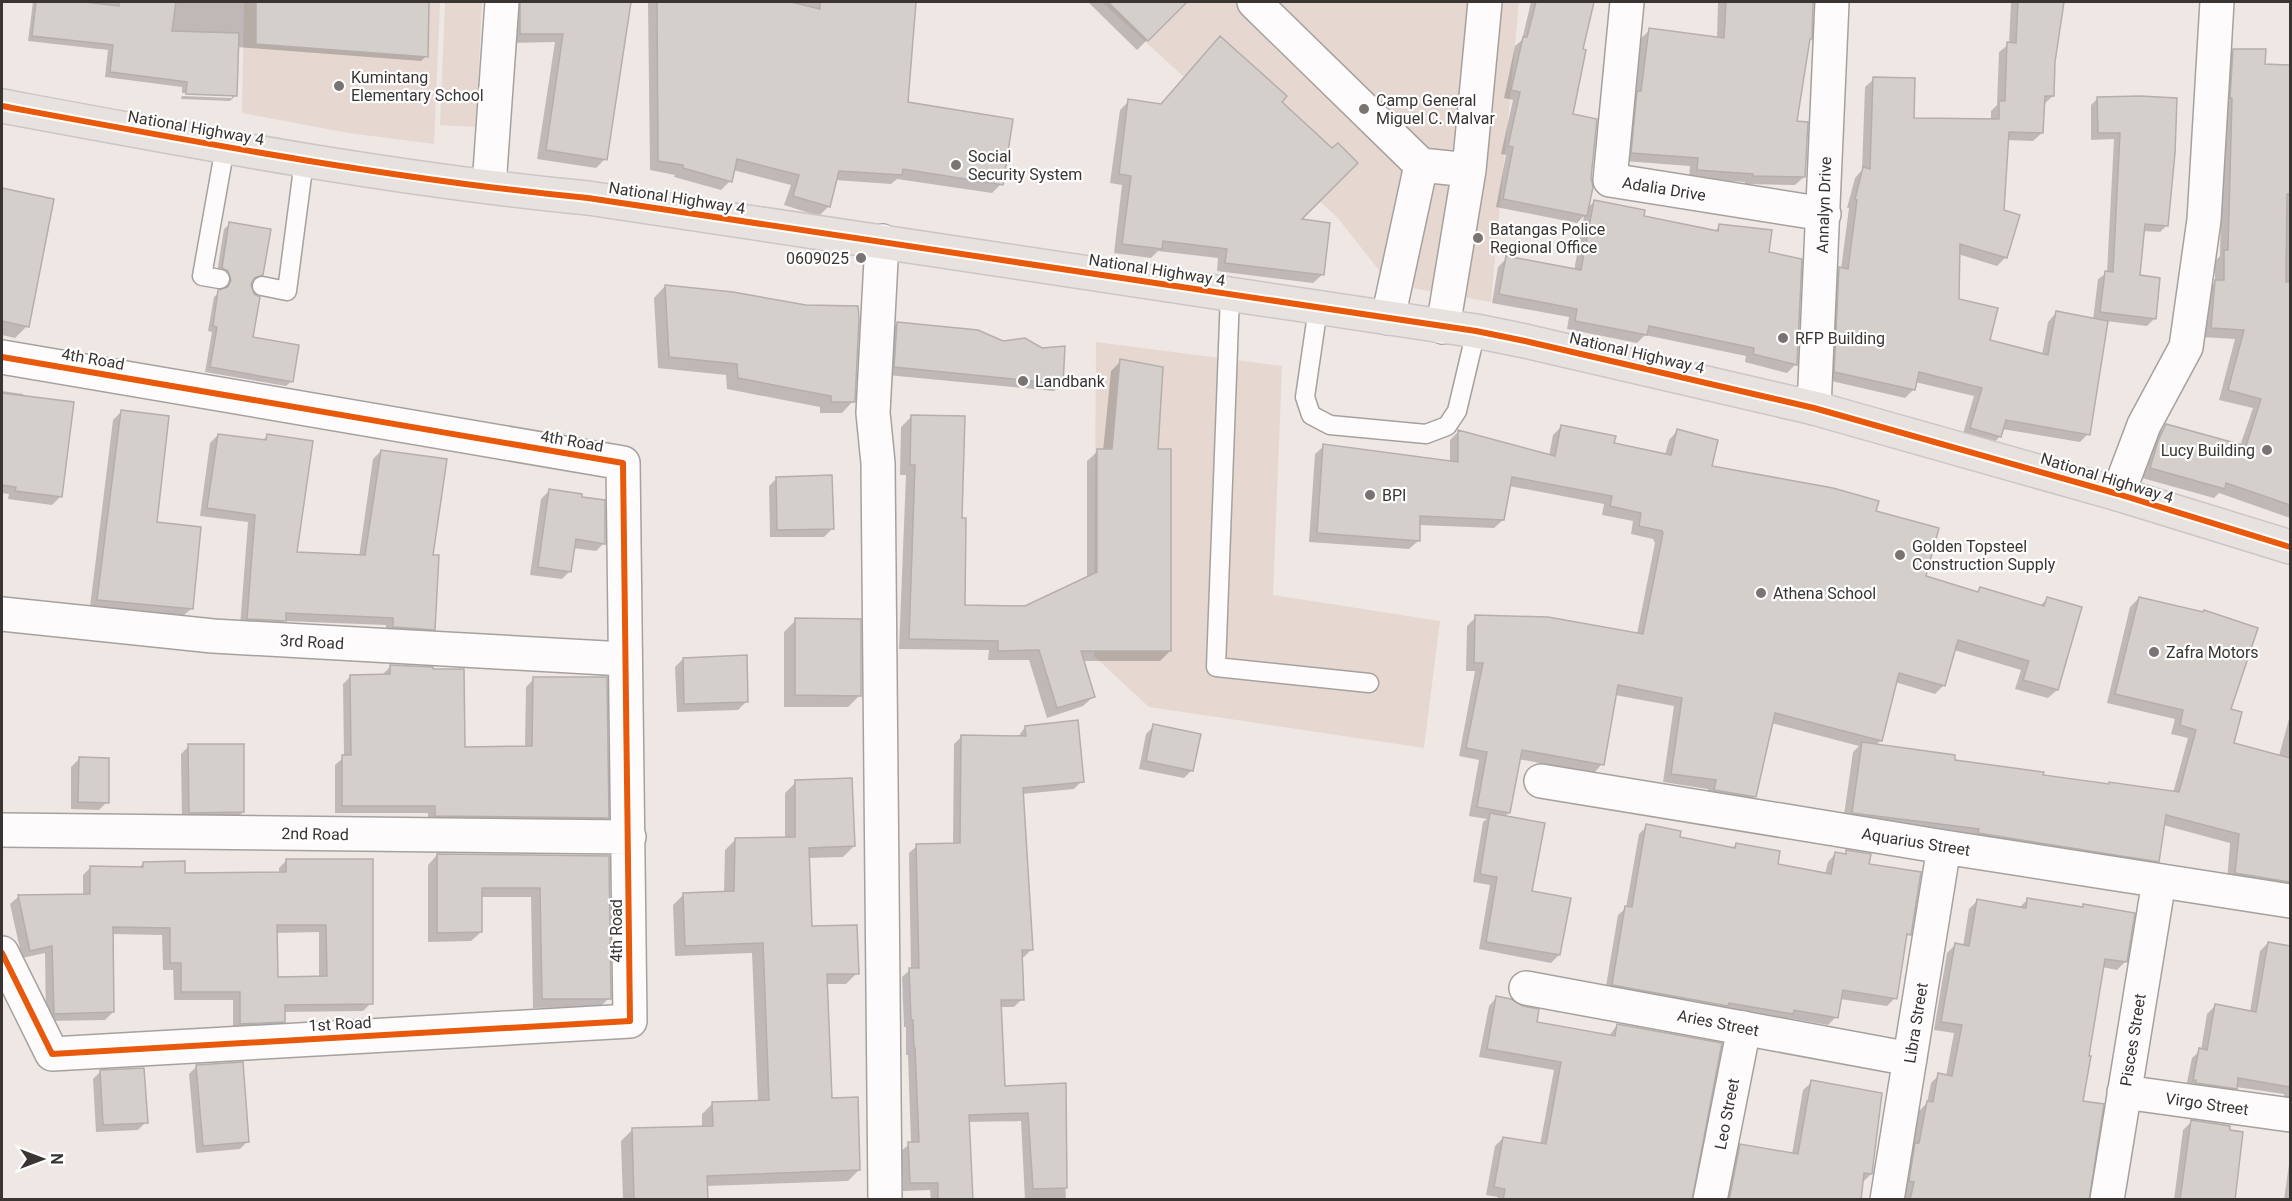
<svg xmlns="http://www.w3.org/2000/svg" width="2292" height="1201" font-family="Roboto,sans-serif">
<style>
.built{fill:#e6d7d0}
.shadow{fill:#0003;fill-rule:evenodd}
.building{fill:#d5cfcc;stroke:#b4aeac;stroke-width:1.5;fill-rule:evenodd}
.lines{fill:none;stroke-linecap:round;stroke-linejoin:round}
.service-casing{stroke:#a6a19e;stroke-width:21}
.minor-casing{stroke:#a6a19e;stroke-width:36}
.primary-casing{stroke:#cac6c5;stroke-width:36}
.service{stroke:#fdfbfb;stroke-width:18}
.minor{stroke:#fdfbfb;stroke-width:33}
.primary{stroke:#e8e2df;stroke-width:33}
.cycleway-casing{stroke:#fff;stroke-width:10}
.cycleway{stroke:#e8590c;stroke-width:6}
.poi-dot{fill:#797371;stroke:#fff;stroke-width:2}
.labels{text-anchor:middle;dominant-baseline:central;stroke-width:4.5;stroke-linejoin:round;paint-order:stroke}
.poi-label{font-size:16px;fill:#3a3533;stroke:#fff;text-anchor:start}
.street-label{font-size:16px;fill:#3a3533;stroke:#fff}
</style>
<rect width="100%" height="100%" fill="#efe7e4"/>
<path class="built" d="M244,2H440L434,144L349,133L242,113Z
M445,2H482L476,127L440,125Z
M1102,2H1519L1491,302L1390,284L1337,217Z
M1096,342L1282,366L1273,595L1440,621L1424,748L1149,707L1094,656Z"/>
<path class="shadow" d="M33,2H427L426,56L421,61L237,47L235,96L230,101L181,99L182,96L232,98V95L182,93V87L105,77L108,50L28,41Z
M511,2H629L605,159L596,168L537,159L555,42L511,43Z
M648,2H914L906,103L1001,184L992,193L897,179L891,184L835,180L828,207L819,216L784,205L791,185L733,170L730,181L721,190L674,177L675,175L650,170Z
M1088,2H1185L1137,50Z
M1531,2H1592L1581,50L1571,115L1586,209L1594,202L1642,217L1714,232L1720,226L1768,253L1796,364L1787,373L1745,362L1746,356L1645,335L1637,343L1567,329L1569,317L1492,303L1498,267L1507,258L1574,271L1584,216L1577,223L1496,207L1506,155L1501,154L1513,100L1504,98L1515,46L1522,40Z
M1718,2H1807L1804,63L1795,123L1804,177L1795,185L1745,184V182L1689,178L1690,166L1624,161L1641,38L1650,30L1717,39Z
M2011,2H2062L2054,62L2053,96L2044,104L2042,133L2033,141L2007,140L2002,211L2018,216L2005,258L1997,266L1958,254V300L1988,341L2042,355L2048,322L2056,313L2093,320L2098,279L2107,273L2114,139L2091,140V105L2098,98L2175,100L2167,225L2160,232L2143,231L2139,277L2154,319L2147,326L2106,321L2088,434L2080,442L2002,429L2000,436L1992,445L1962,437L1974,396L1915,382L1914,389L1905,398L1827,380L1831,277L1841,269L1849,208H1847L1855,178L1862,170L1865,87L1874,79L1913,120L1991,121V111L1997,105L1999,52L2009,44Z
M2234,50L2264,66H2290V518L2219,493L2214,498L2142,478L2149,452L2157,435L2166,426L2240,446L2253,408L2219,400L2235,339L2202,337L2206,291L2215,282V261L2220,256L2224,59Z
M1129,101L1160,105L1280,102L1298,220L1323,274L1313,283L1217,271L1218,258L1158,251L1151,258L1114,253L1122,185L1110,183L1120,110Z
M2,190L52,200L27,326L15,338L2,335Z
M230,224L262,274L250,282L251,338L292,381L286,386L205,372L212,332L208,331L214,297L226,287L222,276L217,273L224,229Z
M665,286L853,401L842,413H820V407L727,389L726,375L658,368L654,298Z
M897,324L1062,383L1054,391L887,375L889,332Z
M1121,361L1156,451L1170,651L1160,661H1083L1094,696L1083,706L1047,718L1029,660H988L989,650L899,649L906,475H900L901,427L911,417L961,520L963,607L1026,608L1087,578V461L1098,451H1103L1111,371Z
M2,391L23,394L60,497L52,505L8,499L9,494L2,493Z
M121,412L155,523L191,609L183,616L90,607L113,420Z
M1562,426L1613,444L1665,455L1669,440L1677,431L1710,467L1874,512L1924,577L1976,593L1980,589L2040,606L2048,598L2057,690L2048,698L2015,689L2021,670L1954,650L1944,685L1935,694L1895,682L1880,741L1876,745L2042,777L2108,785L2110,783L2173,793L2188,738L2171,734L2175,719L2107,703L2130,607L2139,598L2229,710L2232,744L2279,756L2290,715V892L2227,882L2230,843L2163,825L2158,861L2149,870L1843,822L1853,752L1859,746L1771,723L1755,796L1746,805L1706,799L1708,789L1663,782L1674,706L1615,695L1602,764L1594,773L1518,759L1509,813L1504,817L1531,892L1559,955L1551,963L1479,949L1490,885L1473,882L1483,822L1487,819L1469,816L1479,760L1459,756L1475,671H1466L1467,626L1476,617L1637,634L1655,543L1653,539L1631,534L1633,521L1602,515L1604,504L1509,486L1503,520L1494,528L1419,525L1418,541L1409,549L1309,542L1315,454L1324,446L1450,462V440L1458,432L1549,456L1553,435Z
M218,435L262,441L267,436L295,554L359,557L373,459L381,451L431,556L434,629L426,637L385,635L386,625L284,621L276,629L240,627L248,522L200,516L210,443Z
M777,478L832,529L824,537H770L769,486Z
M549,491L604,543L596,551L573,548L570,571L562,579L530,575L541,499Z
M796,620L860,695L848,707H784V632Z
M683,659L746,702L738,710L677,712L675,667Z
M391,666L463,748L525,747L526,687L534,679L607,817L599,825L428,823V813H335V765L344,757L343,684L351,676L383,674Z
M1154,726L1192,770L1184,778L1139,769L1146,734Z
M1025,727L1082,781L1074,789L1022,794L1032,949L1024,957H1020L1022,999L1014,1007H1000L1003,1087L1063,1132L1066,1200H1025L1021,1121L968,1122L972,1200H931L930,1190L903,1191L901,1151L911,1143L908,1055H906V1027H904L902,977L911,969L909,853L917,846L953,845L954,744L962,736L1018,737Z
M189,746L243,812L235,820H182L181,754Z
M79,759L107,802L99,810L71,809V767Z
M796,782L854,846L843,857L808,858L811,927L857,973L846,984H825L830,1099L859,1170L848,1181L706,1186L707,1200H623L621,1141L632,1130L702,1127V1114L713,1103L758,1102L752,953L675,956L673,905L684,894L724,893L725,850L736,839H785V793Z
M1647,826L1678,838L1731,849L1737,844L1776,865L1825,874L1828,862L1835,854L1843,855L1847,852L1867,865L1909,934L1904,939L1895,998L1887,1006L1840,999L1836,1017L1828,1025L1787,1018L1784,1021L1605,992L1618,915L1626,908L1639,834Z
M437,855L608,857L609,998L600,1007L533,1008L531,897H480L481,932L471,941L428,942V865Z
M287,860L371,861V1003L363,1011L283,1012L284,1021L276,1029L233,1032V1000H174L173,970H163L162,935L112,934L113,1012L105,1020L46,1021L45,953L22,958L10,904L18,897L83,896V875L91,867L138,868L144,863L183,874L279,873V868ZM319,932V978H277L276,933Z
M2028,899L2081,909L2084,906L2133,914L2125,962L2117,970L2102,967L2082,1102L2087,1200H1905L1906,1190L1902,1189L1908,1152L1913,1147L1919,1111L1927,1103L1931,1083L1939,1075L1946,1076L1954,1033L1934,1030L1947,953L1955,945L1963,946L1969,909L1977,901L2019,908Z
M2268,943L2290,947V1107L2282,1104L2284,1094L2236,1087L2227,1096L2186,1087L2192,1058L2201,1050L2207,1014L2215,1006L2250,1012L2260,951Z
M1497,997L1535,1023L1609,1036L1617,1025L1690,1200H1497L1498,1197L1486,1195L1495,1146L1503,1138L1540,1145L1554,1070L1479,1057L1489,1006Z
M197,1066L248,1141L240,1149L196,1153L189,1074Z
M101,1071L146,1122L138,1130L96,1132L93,1079Z
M1812,1082L1871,1174L1863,1182L1859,1200H1723L1733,1153L1741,1145L1792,1154L1803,1090Z
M2191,1122L2233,1200H2174L2183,1130Z
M2290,1162V1200H2284L2289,1164Z"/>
<path class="building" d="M36,2H84L119,6V2H176L172,31L239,33L237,96L186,94L187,82L110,72L113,45L32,36Z
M256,2H429L428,57L256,44Z
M520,2H631L607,160L546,150L563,34H520Z
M657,2H791L820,9V2H916L908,102L1013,119L1003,185L903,169L902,175L839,171L830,207L793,196L799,175L737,159L732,182L683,168V165L658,161Z
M1108,2H1187L1148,41Z
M1536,2H1594L1583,49L1586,50L1573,114L1597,119L1591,178L1593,187L1587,216L1503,199L1513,147L1508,146L1520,92L1511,90L1523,37H1527Z
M1726,2H1813L1812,39H1810L1797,121L1808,122L1805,177L1753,176V174L1697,170L1698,158L1631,153L1637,91H1641L1649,28L1724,38Z
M2018,2H2064L2055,62L2054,96H2045L2043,133L2009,132L2004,210L2020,215L2007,258L1960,244L1959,299L1998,308L1990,340L2048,355L2056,311L2108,321L2090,435L2006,420L2001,437L1970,428L1982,388L1919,372L1915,390L1834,372L1839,267L1848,269L1857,200L1855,199L1863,167L1870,169L1873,77L1915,78L1914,118L1999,119V101H2005L2007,42L2016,43Z
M1220,36L1287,96L1282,102L1332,148L1338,143L1358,163L1302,219L1330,223L1324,275L1225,263L1227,249L1163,241L1162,249L1122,244L1131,176L1119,174L1128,99L1161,104Z
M2233,49H2266L2265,64L2290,65V194H2287L2286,282H2290V505L2226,483L2225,489L2150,468L2158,441L2166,424L2246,446L2261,399L2228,390L2244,330L2211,328L2215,280H2224V250H2228L2232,98H2230Z
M2140,96L2177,98L2175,153L2168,226L2145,224L2140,275L2160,278L2156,319L2100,312L2105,271L2113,272L2120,133H2098L2097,97Z
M2,188L54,199L29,327L2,321Z
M1594,200L1645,210L1644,216L1718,231L1719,224L1772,230L1769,252L1802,259L1797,365L1753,354L1754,348L1649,326L1647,335L1575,321L1577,309L1499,294L1506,256L1581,270Z
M229,222L271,229L263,275L254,278L251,284L254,294L260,297L253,337L299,345L293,382L210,367L217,327L213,326L218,290L228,287L231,280L228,271L222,268Z
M665,285L733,292L806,305L858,306L859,319L855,402H831V396L738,378L737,364L669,357Z
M897,322L978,330L1003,341L1025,338L1042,348L1065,346L1063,384L894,367Z
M1120,359L1163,367L1158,449H1171V651H1081L1095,697L1057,708L1039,650L998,651V641L909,639L915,465H910L911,415L965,416L962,518H966L965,605L1025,606L1097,572V449H1112Z
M2,393L74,402L62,497L15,491L16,487L2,485Z
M121,410L169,416L157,522L201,527L193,609L97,600Z
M1561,425L1616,436L1614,443L1671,455L1677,429L1718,440L1712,466L1833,488L1879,501L1876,511L1939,528L1926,576L1978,592L1980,587L2044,606L2047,597L2082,607L2058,690L2023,680L2029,661L1958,640L1945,686L1899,673L1882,741L1775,713L1756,797L1714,790L1716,780L1671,774L1682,698L1618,685L1604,765L1522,750L1510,813L1477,807L1487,752L1466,748L1483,663H1474L1475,615L1548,617L1643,634L1663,533L1662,531L1639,526L1641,513L1610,506L1612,496L1512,477L1504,520L1420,516V541L1317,533L1323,444L1458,462V430L1555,456Z
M218,434L266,440L267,434L313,441L297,552L365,555L381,450L447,459L433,555H439L435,630L393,627V618L286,613V621L247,619L255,515L207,508Z
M832,475L834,529L777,530L776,477Z
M549,489L582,494V497L605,500V544L576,539L571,572L538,567Z
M2139,597L2203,612L2204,610L2258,628L2231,709L2242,712L2234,743L2290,758V882L2235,873L2239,834L2166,815L2159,862L1978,833L1979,829L1852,813L1862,742L1955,755V760L2044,772L2043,775L2109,784V782L2179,792L2196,730L2180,725L2183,710L2115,694Z
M795,618L861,619V696L795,695Z
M747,655L748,702L684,704L683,658Z
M390,665L433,667V669H464L465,747L532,746L533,677H607L609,818L435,816V806H342V755H351L350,675L390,674Z
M1078,720L1084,782L1023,788L1033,950H1022L1024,1000H1001L1005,1086L1066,1083L1067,1188L1033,1189L1028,1113L969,1115L973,1200H938V1183H910L908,1142H919L915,1048H914L913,1020H911L909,968H919L916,844L960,843L961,735L1026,736L1025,726Z
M1153,724L1201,734L1193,771L1146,761Z
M188,744H244V812L189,813Z
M79,757L109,758V803L78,802Z
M852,778L855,846L809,848L812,926L857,925L859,974H827L832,1098L858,1097L860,1170L707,1176L708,1200H634L632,1128L713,1126L712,1102L769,1100L763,943L685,946L683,893L734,891L735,838L795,837V780Z
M1490,813L1545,823L1532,891L1571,898L1560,955L1486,942L1497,877L1480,874Z
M1646,824L1681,831L1680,837L1735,848L1736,843L1780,851L1778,864L1831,874L1835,852L1846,854V850L1871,854L1869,864L1921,872L1911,935L1907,934L1897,999L1843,990L1838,1018L1794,1010L1793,1014L1729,1003L1728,1006L1612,985L1625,906L1632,907Z
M437,854L609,856L611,999H542L540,888H482V932L437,933Z
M286,859H373V1004L285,1005V1022L240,1024V992H181V963H170V928L113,927L114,1012L54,1014L52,946L30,951L18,895L90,894V866L143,867V862L185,861V873L286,872ZM277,925H326L327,976L278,977Z
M2027,898L2083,907V904L2135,913L2127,962L2105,959L2089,1056H2091L2083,1101L2104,1104L2089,1200H1910L1914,1182L1909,1181L1915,1143H1919L1927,1101L1933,1102L1938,1073L1952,1076L1962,1025L1941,1022L1955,943L1969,946L1977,899L2026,908Z
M2268,942L2290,946V1087L2238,1078L2237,1089L2196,1083V1080H2193L2199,1048L2207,1050L2215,1004L2256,1012Z
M1496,996L1511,999L1523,1006L1539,1009L1537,1022L1615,1036L1617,1024L1722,1043L1692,1200H1503L1505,1189L1494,1187L1503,1137L1546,1144L1561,1062L1487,1049Z
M243,1062L249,1142L203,1146L196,1065Z
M144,1068L148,1123L103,1125L100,1070Z
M1811,1080L1882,1093L1872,1174L1864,1173L1861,1200H1729L1740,1144L1798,1154Z
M2191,1120L2230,1126V1130L2243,1132L2235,1200H2180Z"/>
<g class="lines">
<g class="service-casing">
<path id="service" d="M220,279L202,276L225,147
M262,286L287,291L304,161
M1230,295L1216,667L1369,683
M1318,308L1305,397L1311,415L1330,425L1426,434L1447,426L1457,411L1476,331"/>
</g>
<g class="minor-casing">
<path id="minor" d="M1254,2L1421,165L1469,170
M1627,2L1610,180L1824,214
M489,186L502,2
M882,241L873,413L878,463L885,1200
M1388,318L1421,165
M1443,327L1469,170L1485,2
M2,357L623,463L630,1021L52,1054L2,953
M1814,408L1832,2
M2118,494L2144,425L2186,347L2204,220L2217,2
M2,614L213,636L624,659
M1541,781L1944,847L2290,901
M2,830L629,837
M1526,988L1910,1059
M2124,1092L2290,1115
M1710,1200L1744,1028
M1887,1200L1944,847
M2107,1200L2159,881"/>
</g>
<g class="primary-casing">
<path id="primary" d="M2,106C196,142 391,179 588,198L1476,331L1525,341L1814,408L2118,494L2290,547"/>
</g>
<use href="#service" class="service"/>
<use href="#minor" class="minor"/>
<use href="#primary" class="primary"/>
<g class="cycleway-casing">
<path id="cycleway" d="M2,106C196,142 391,179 588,198L1476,331L1525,341L1814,408L2118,494L2290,547
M2,357L623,463L630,1021L52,1054L2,953"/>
</g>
<use href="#cycleway" class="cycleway"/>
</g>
<g class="poi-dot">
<circle cx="339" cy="86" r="6"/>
<circle cx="1364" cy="109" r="6"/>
<circle cx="956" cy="165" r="6"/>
<circle cx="1478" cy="238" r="6"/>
<circle cx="861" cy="258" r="6"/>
<circle cx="1783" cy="338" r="6"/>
<circle cx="1023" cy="381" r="6"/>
<circle cx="2267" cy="450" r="6"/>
<circle cx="1370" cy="495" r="6"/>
<circle cx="1900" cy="555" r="6"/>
<circle cx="1761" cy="593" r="6"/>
<circle cx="2154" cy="652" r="6"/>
</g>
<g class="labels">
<g class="poi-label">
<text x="351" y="77">Kumintang<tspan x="351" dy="18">Elementary School</tspan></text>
<text x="1376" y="100">Camp General<tspan x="1376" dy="18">Miguel C. Malvar</tspan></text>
<text x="968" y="156">Social<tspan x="968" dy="18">Security System</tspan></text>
<text x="1490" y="229">Batangas Police<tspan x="1490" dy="18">Regional Office</tspan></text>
<text x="849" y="258" text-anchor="end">0609025</text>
<text x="1795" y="338">RFP Building</text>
<text x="1035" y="381">Landbank</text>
<text x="2255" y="450" text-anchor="end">Lucy Building</text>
<text x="1382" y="495">BPI</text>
<text x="1912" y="546">Golden Topsteel<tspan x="1912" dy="18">Construction Supply</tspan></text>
<text x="1773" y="593">Athena School</text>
<text x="2166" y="652">Zafra Motors</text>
</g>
<g class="street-label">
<text transform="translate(196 128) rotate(10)">National Highway 4</text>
<text transform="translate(1664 189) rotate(9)">Adalia Drive</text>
<text transform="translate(677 198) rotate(9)">National Highway 4</text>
<text transform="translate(1824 205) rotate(-88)">Annalyn Drive</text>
<text transform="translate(1157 270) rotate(9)">National Highway 4</text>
<text transform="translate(1637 353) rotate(13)">National Highway 4</text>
<text transform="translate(93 359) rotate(10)">4th Road</text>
<text transform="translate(572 441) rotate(10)">4th Road</text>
<text transform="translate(2107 478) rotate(17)">National Highway 4</text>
<text transform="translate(312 642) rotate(3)">3rd Road</text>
<text transform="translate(315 834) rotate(1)">2nd Road</text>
<text transform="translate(1916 842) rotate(9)">Aquarius Street</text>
<text transform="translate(616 931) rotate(-90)">4th Road</text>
<text transform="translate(1718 1023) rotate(11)">Aries Street</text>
<text transform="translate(1916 1023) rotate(-81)">Libra Street</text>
<text transform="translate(340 1024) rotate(-3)">1st Road</text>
<text transform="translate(2133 1040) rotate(-81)">Pisces Street</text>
<text transform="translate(2207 1104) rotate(8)">Virgo Street</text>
<text transform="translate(1727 1114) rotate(-79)">Leo Street</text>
</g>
</g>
<rect width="2292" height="1201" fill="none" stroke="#3a3533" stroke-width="6"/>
<g transform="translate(42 1159) rotate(90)" stroke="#ffffff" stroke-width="4.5" paint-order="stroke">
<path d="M0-4.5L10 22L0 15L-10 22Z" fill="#3a3533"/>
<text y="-9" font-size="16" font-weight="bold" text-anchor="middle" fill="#3a3533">N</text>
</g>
</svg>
